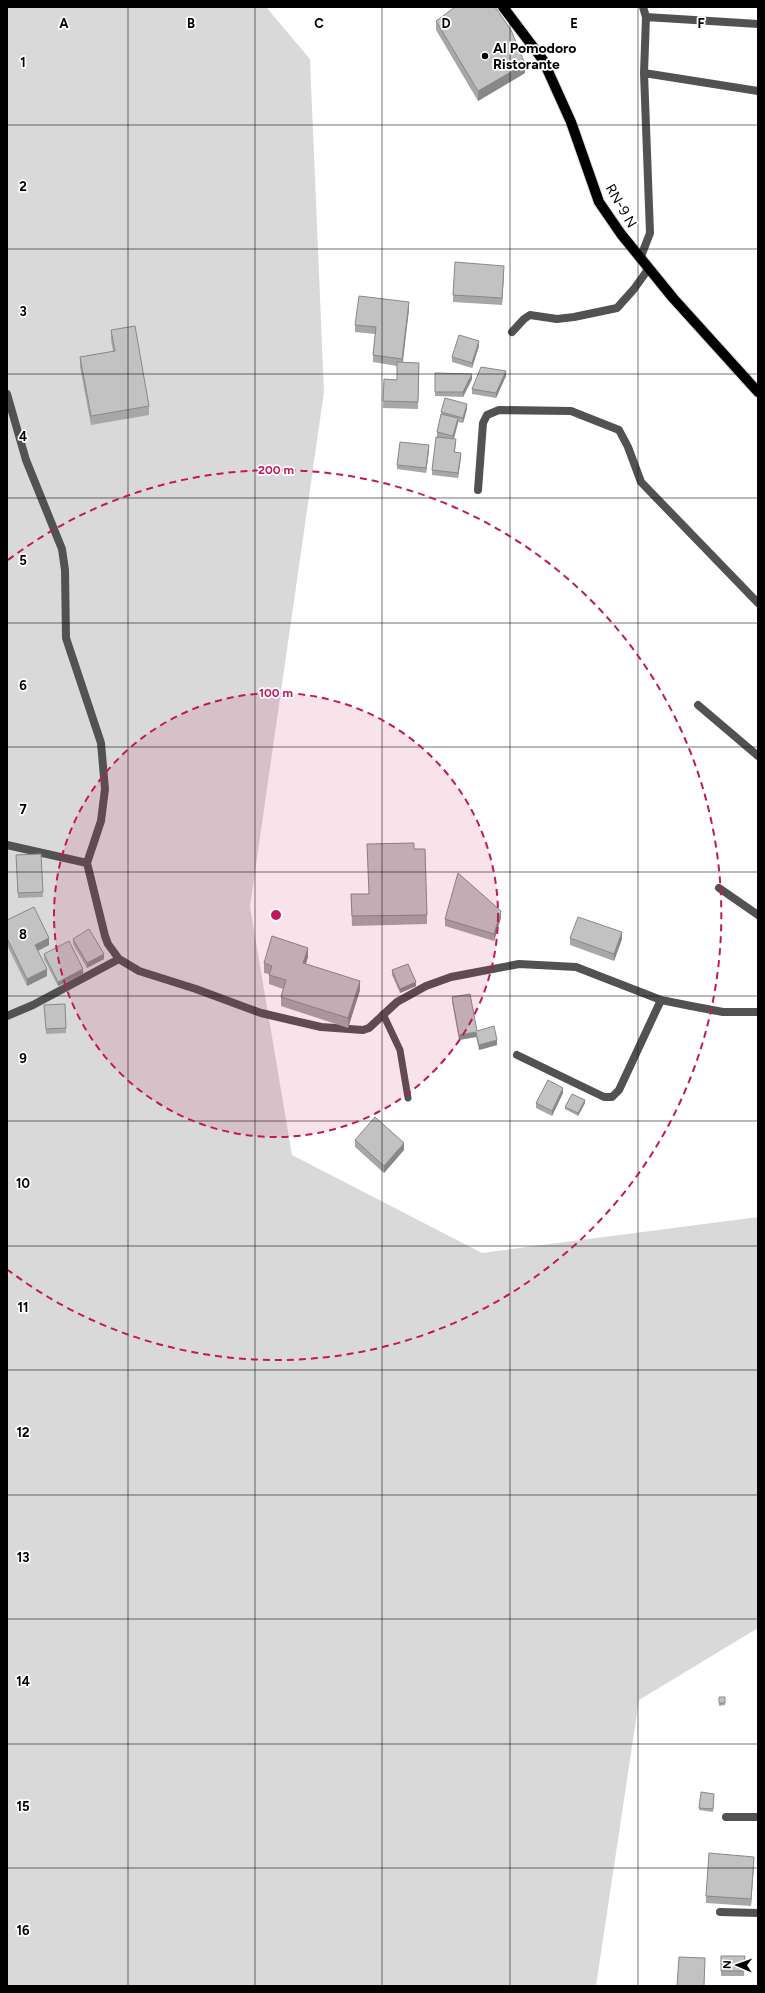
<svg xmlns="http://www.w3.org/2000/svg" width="765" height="1993" font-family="Figtree,sans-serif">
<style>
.green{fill:#d9d9d9}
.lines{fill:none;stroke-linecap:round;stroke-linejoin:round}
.primary-casing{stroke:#dbdbdb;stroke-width:12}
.service{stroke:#525252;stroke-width:7}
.minor{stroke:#525252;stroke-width:8}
.primary{stroke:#000;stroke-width:10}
.wall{fill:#a7a7a7}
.shaded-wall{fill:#888}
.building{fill:#c2c2c2;stroke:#888}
.grid{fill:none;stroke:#000;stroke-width:1;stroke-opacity:0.55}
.ring{fill:none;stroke:#c2185b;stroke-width:2;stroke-dasharray:7 5}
.poi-dot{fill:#000;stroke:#fff;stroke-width:1.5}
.labels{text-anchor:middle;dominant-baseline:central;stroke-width:3.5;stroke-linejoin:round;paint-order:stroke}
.poi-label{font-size:14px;font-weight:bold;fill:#000;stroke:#fff;text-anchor:start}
.street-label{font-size:14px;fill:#000;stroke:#fff}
.grid-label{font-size:13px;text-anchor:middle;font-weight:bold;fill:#000;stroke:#fff;stroke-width:3.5;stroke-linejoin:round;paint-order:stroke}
.centre{fill:#c2185b;stroke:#fff;stroke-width:2}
.ring-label{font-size:12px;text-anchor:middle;font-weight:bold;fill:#c2185b;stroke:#fff;stroke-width:3.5;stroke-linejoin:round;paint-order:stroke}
</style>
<rect width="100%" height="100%" fill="#fff"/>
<path class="green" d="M7,7H266L310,59L324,392L250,907L292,1155L482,1253L758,1217V1628L639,1700L596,1986H7Z"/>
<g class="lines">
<g class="primary-casing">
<path id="primary" d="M503,7L543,60L571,122L599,202L621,234L673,298L758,392"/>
</g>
<path class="service" d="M383,1014L400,1050L408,1098"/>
<path class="minor" d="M646,17L758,24
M644,73L758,91
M640,259L650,233L644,73L646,17L643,7
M512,332L524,319L530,315L557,319L574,317L617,308L634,289L649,268
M7,394L26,460L62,549L65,570L66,638L101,743L105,789L101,821L87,863L105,936L108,944L119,959L139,971L196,989L261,1013L321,1027L363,1030L369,1028L397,1002L426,986L451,977L519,964L576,967L661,1000L691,1006L723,1012H758
M478,490L483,423L487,415L499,410L571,411L619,430L628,447L641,482L758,603
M698,705L758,756
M7,845L87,863
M719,888L758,915
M7,1016L33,1005L119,959
M517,1055L604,1097H612L619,1090L661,1000
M726,1817H758
M720,1912L758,1913"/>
<use href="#primary" class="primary"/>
</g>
<path class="wall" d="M436,21L525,73L478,101L436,30Z
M504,273L502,305L453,302V295Z
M409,309L403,362L419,363L418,409L383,408L384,379L397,380V366L373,362V355L375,334L355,332V325Z
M111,330L149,406V415L91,425L80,367V357L113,351L111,340Z
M479,346L472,368L452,362V357Z
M435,373L472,379L463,397L435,396Z
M506,376L496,398L472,394V389Z
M467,409L463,423L458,422L454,439L456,444L455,452L461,457L458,478L432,475V470L437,437V432L441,415V412Z
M429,450L426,473L397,469V465Z
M414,849L427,915V924L352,926L351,894H368Z
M41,854L43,897L18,898L16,855Z
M501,918L494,941L445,926V919Z
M7,920L49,945L38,951L47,976L27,986L7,945Z
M570,938L622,939L614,961L570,945Z
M73,939L104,959L87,968L73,944Z
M44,954L83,974L58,986L44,959Z
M308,957L306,964L360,990L348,1028L281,1006V997L283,989L269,984V974L264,973V963Z
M392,970L416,986L400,993L392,975Z
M452,997L477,1031L497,1045L479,1050L476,1037L459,1040L452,1002Z
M44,1005L66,1028V1033L46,1034Z
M563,1093L552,1116L536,1108V1103Z
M585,1103L578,1116L565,1109V1107Z
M355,1140L404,1150L384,1173L355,1147Z
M719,1697H725V1705L719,1706Z
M714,1794L713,1812L699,1810V1808Z
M754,1864L751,1906L706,1903V1896Z
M721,1956H745L744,1976H721Z"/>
<path class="shaded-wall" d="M525,64V73L478,101V91Z
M504,266V273L502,305V298Z
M409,302V309L402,366V359Z
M479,341V346L472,368V363Z
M506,371V376L496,398V393Z
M472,374V379L463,397V392Z
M467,404V409L463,423V418Z
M458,418V423L453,441V436Z
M429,445V450L426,473V468Z
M461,453V457L458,478V473Z
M501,911V918L494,941V934Z
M622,932V939L614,961V954Z
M49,938V945L35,952V945Z
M308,948V957L303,972V963Z
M104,954V959L87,968V963Z
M47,969V976L27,986V979Z
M83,969V974L58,986V982Z
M360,981V990L348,1028V1018Z
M416,982V986L400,993V989Z
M476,1032V1037L459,1040V1035Z
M497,1040V1045L479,1050V1045Z
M563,1088V1093L552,1116V1111Z
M585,1100V1103L578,1116V1113Z
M404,1143V1150L384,1173V1166Z
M754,1857V1864L751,1906V1899Z"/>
<path class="building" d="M455,7H495L511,30L525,64L478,91L436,21Z
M455,262L504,266L502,298L453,295Z
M359,296L409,302L402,359L373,355L376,327L355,325Z
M135,326L149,406L91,416L80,357L115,351L111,330Z
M459,335L479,341L472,363L452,357Z
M397,362L419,363L418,402L383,401L384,379L397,380Z
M481,367L506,371L496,393L472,389Z
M435,373L472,374L463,392H435Z
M445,398L467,404L463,418L441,412Z
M441,414L458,418L453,436L437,432Z
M436,437L456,439L454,452L461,453L458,473L432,470Z
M400,442L429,445L426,468L397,465Z
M414,843V849H425L427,915L352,916L351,894H369L367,844Z
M41,854L43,892L18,893L16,855Z
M458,873L501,911L494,934L445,919Z
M34,907L49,938L35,945L47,969L27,979L7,938V920Z
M578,917L622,932L614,954L570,938Z
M89,929L104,954L87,963L73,939Z
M272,936L308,948L303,963L360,981L348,1018L281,997L286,980L269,975L272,966L264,963Z
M69,941L83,969L58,982L44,954Z
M408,964L416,982L400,989L392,970Z
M470,994L477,1031L494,1026L497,1040L479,1045L476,1032L459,1035L452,997Z
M65,1004L66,1028L46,1029L44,1005Z
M548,1080L563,1088L552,1111L536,1103Z
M572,1094L585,1100L578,1113L565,1107Z
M375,1117L404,1143L384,1166L355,1140Z
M719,1697H725V1703H719Z
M701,1792L714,1794L713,1809L699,1808Z
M709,1853L754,1857L751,1899L706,1896Z
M721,1956H745L744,1971H721Z
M679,1957L705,1958L704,1986H677Z"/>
<path class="grid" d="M128,7V1986M255,7V1986M382,7V1986M510,7V1986M638,7V1986M7,125H758M7,249H758M7,374H758M7,498H758M7,623H758M7,747H758M7,872H758M7,996H758M7,1121H758M7,1246H758M7,1370H758M7,1495H758M7,1619H758M7,1744H758M7,1868H758"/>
<circle cx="276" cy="915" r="222" fill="#c2185b" fill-opacity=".12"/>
<g class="ring">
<circle cx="276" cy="915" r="222"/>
<path d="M8 560A445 445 0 1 1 8 1270"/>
</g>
<circle class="poi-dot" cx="485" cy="56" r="4"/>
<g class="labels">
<g class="poi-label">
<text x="493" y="48">Al Pomodoro<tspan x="493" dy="16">Ristorante</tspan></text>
</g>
<g class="street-label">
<text transform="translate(621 206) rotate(60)">RN-9 N</text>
</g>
</g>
<g class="grid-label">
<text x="64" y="28">A</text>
<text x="191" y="28">B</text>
<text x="319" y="28">C</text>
<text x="446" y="28">D</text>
<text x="574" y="28">E</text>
<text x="701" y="28">F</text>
<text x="23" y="67">1</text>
<text x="23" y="191">2</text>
<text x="23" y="316">3</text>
<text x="23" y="441">4</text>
<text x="23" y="565">5</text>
<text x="23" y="690">6</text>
<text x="23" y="814">7</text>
<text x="23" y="939">8</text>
<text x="23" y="1063">9</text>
<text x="23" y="1188">10</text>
<text x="23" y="1312">11</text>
<text x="23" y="1437">12</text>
<text x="23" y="1562">13</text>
<text x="23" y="1686">14</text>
<text x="23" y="1811">15</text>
<text x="23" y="1935">16</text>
</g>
<circle cx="276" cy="915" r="6" class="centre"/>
<g class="ring-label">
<text x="276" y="474">200 m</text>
<text x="276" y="697">100 m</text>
</g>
<rect width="765" height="1993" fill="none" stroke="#000000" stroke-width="16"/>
<g transform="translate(737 1965) rotate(272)" stroke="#ffffff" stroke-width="3" paint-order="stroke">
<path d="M0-3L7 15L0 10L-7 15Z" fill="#000000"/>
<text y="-6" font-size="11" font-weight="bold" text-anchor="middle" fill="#000000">N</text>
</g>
</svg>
